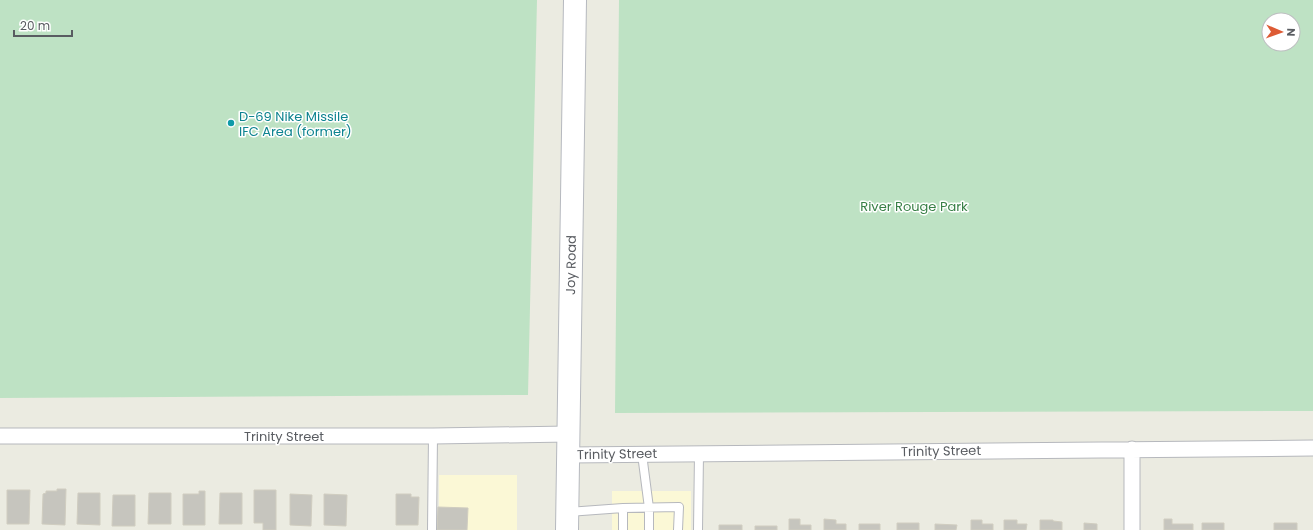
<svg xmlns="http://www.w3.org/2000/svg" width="1313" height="530" font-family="Poppins,sans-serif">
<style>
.commercial{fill:#fbf8d6}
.green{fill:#bee2c4;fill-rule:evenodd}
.building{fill:#c6c5be;stroke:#d0cdc0}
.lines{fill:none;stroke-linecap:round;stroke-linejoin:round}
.service-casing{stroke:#b6b8bd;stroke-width:10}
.minor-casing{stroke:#b6b8bd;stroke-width:17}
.secondary-casing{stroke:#b6b9bf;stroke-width:24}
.service{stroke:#fff;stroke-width:8}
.minor{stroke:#fff;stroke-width:15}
.secondary{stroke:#fff;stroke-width:22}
.culture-dot{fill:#0f9aa8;stroke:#fff;stroke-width:1.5}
.labels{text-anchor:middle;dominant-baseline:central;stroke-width:3;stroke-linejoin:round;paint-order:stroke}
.culture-label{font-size:13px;fill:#0d838f;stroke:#fff;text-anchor:start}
.park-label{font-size:13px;fill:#398047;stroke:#fff}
.street-label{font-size:13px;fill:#595c61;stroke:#fff}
</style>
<rect width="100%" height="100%" fill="#ebebe1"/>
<path class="commercial" d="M439,475H517V530H439Z
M612,491H691V530H612Z"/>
<path class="green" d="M0,0H537L528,395L0,398Z
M619,0H1313V411L615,413ZM1269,20H1293V44H1269Z"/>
<path class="building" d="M57,489H66L65,525L42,524L43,494L46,493V491H57Z
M7,490H30L29,524H7Z
M254,490H276V530H263V523H254Z
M199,491H205V525H183V494H199Z
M78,493H100V525L77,524Z
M149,493H171V524H148Z
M220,493H242V524H219Z
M290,494L312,495L311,526L290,525Z
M324,494L347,495L346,526L324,525Z
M396,494H411V497H419L418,525H396Z
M113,495H135V526H112Z
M438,507L468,508L467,530H437Z
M789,519H800V525H811V530H789Z
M824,519L836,520V524H846V530H824Z
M1164,519H1172V524H1193V530H1164Z
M971,520H982V524H993V530H971Z
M1004,520H1017V524H1027L1026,530H1004Z
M1040,520H1053V521L1062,522V530H1040Z
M897,523H919V530H897Z
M1084,523L1097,524V530H1084Z
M1202,523H1224V530H1202Z
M1274,523H1297V530H1274Z
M859,524H880V530H859Z
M935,524L957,525L956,530H935Z
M719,525H742V530H719Z
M755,526H777V530H755Z"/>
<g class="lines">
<g class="service-casing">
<path id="service" d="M642,454L649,508V530
M568,512L623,508L679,507L678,530
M432,530L433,436
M623,530V508
M698,530L699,454"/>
</g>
<g class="minor-casing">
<path id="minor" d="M0,436H433L569,434
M568,455L1313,448
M1132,530V449"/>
</g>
<g class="secondary-casing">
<path id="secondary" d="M567,530L575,0"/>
</g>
<use href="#service" class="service"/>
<use href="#minor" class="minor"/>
<use href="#secondary" class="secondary"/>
</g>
<circle class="culture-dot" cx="231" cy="123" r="4"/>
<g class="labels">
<g class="culture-label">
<text x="239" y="116">D-69 Nike Missile<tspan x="239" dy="15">IFC Area (former)</tspan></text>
</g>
<g class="park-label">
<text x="914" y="206">River Rouge Park</text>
</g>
<g class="street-label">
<text transform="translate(571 265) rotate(-89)">Joy Road</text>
<text x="284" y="436">Trinity Street</text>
<text transform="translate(941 451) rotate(-1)">Trinity Street</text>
<text transform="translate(617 454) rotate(-1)">Trinity Street</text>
</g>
</g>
<g transform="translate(1281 32) rotate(92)"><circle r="19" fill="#ffffff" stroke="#bdbec0"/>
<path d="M0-3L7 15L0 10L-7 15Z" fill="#dd5b35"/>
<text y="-6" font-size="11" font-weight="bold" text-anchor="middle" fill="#595c61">N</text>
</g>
<path d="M14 30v6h58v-6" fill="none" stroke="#595c61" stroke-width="2"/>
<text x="20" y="30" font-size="12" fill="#595c61" stroke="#ffffff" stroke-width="3" paint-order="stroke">20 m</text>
</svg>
